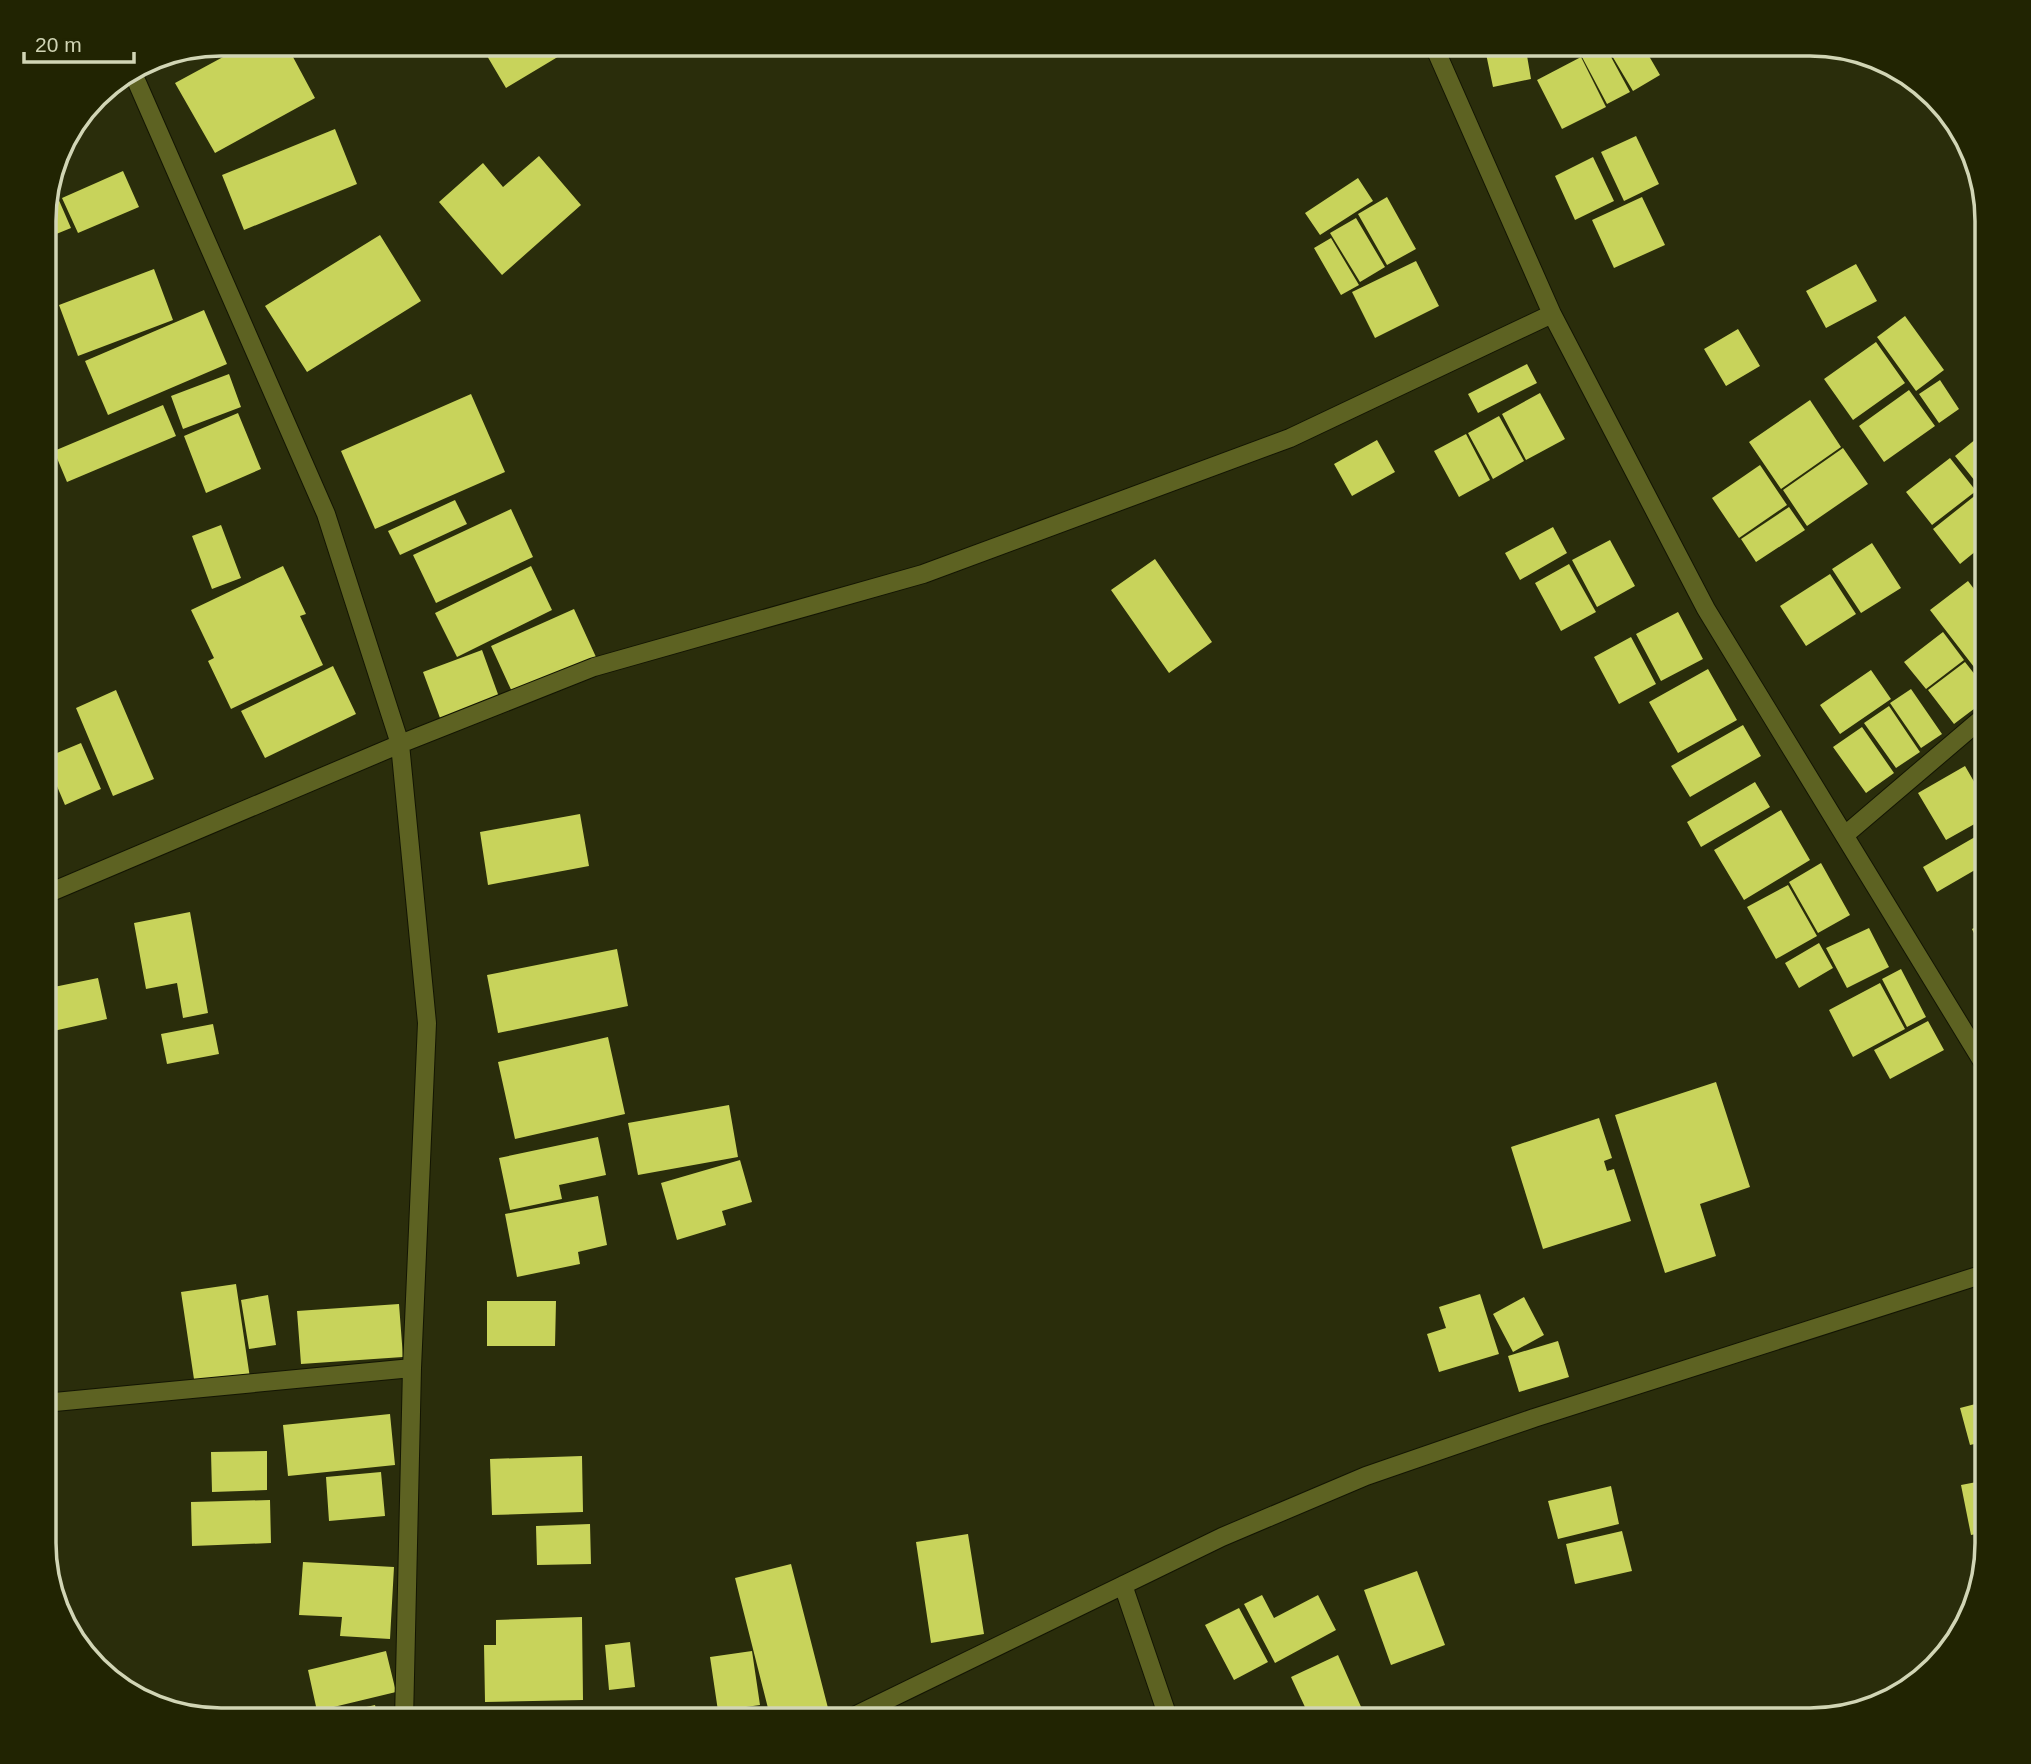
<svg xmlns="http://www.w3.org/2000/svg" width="2031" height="1764" font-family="Helvetica,sans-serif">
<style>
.building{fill:#c8d35b}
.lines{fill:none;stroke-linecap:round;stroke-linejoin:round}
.street-casing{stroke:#131503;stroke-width:20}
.street{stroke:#5d6222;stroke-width:18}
.rim{fill:none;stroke:#d1d5b5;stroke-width:3.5}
</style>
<rect width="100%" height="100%" fill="#2a2d0b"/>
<path class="building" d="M247,44H286L315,98L215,153L175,83Z
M480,44H562L566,52L506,88Z
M1511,44H1525L1531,79L1493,87L1485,49Z
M1604,44L1630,92L1607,104L1582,57Z
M1605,44H1642L1660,75L1633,91Z
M1581,57L1606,107L1562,129L1537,80Z
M335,129L357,184L244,230L222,175Z
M1636,136L1659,184L1624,201L1601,152Z
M66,138L70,149L59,154L62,142Z
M539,156L581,205L502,275L439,202L483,163L503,187Z
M1593,157L1614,201L1575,220L1555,176Z
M123,171L139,207L78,233L62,198Z
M1358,178L1373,201L1320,235L1305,213Z
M51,182L71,228L44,239V209Z
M1387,197L1416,249L1387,265L1358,214Z
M1642,197L1665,245L1614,268L1592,220Z
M1356,218L1385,267L1360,282L1330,233Z
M380,235L421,301L307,372L265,306Z
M1331,238L1359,285L1341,295L1314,248Z
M1416,261L1439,306L1375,338L1352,292Z
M1856,264L1877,301L1826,328L1806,291Z
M154,269L173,320L78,356L59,305Z
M204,310L227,364L108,415L85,361Z
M1905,316L1944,370L1916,391L1877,337Z
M1738,329L1760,366L1726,386L1704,349Z
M1876,342L1905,383L1853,420L1824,379Z
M1527,364L1537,383L1478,413L1468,394Z
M229,374L241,407L183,429L171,396Z
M1940,380L1959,409L1939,423L1919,394Z
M1909,390L1935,426L1884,462L1859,426Z
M1540,393L1565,439L1526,460L1502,414Z
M471,394L505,472L375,529L341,451Z
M1810,400L1841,447L1781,489L1749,442Z
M163,405L176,436L67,482L54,451Z
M238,413L261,469L206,493L184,436Z
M1499,416L1524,461L1493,479L1468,433Z
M1466,434L1490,480L1459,497L1434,451Z
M1982,434L1987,441V496L1955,456Z
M1377,440L1395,472L1352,496L1334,464Z
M1843,448L1868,484L1807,526L1783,490Z
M1950,458L1976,491L1932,525L1906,492Z
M1760,465L1787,505L1739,538L1712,498Z
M1977,494L1987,507V542L1960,564L1933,529Z
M455,500L467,524L400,555L388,531Z
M1789,507L1805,530L1756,562L1741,539Z
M511,509L533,557L436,603L413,555Z
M221,525L241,578L212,589L192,536Z
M1553,527L1567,553L1520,580L1505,553Z
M1610,540L1635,586L1597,607L1572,560Z
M1872,543L1901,588L1861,613L1832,569Z
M1155,559L1212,642L1169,673L1111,590Z
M1569,564L1596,612L1561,631L1535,583Z
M283,566L306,614L300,616L323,665L231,709L208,661L214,658L191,610Z
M531,566L552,610L457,657L435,613Z
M1830,574L1856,614L1806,646L1780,606Z
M1968,581L1987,606V677L1984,680L1930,610Z
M574,609L596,657L513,694L491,646Z
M1678,612L1703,659L1661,681L1636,634Z
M1943,632L1964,660L1926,689L1904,662Z
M1631,637L1656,684L1619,704L1594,657Z
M482,650L499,697L440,718L423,672Z
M1965,662L1987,690V699L1954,724L1928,690Z
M333,666L356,714L265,758L241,711Z
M1708,669L1737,720L1678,753L1649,702Z
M1871,670L1891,699L1840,734L1820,705Z
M1911,689L1942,734L1921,748L1890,703Z
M116,690L154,779L113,796L76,708Z
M1889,706L1920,752L1896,768L1864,723Z
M1743,725L1761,756L1690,797L1671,766Z
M1862,727L1894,773L1866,793L1833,747Z
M81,743L101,789L65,805L45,758Z
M1965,766L1987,804V817L1946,840L1918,793Z
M1755,782L1770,807L1701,847L1687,822Z
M1781,810L1810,860L1744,900L1714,850Z
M580,814L589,866L488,885L480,832Z
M1987,830V863L1937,892L1923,867Z
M1821,863L1850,915L1818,933L1789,882Z
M1788,885L1817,936L1776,959L1747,907Z
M190,912L208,1013L183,1018L177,983L146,989L134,923Z
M1987,921V960L1972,929Z
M1869,928L1889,967L1847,988L1826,948Z
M1819,943L1833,968L1799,988L1785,963Z
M617,949L628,1006L498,1033L487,975Z
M1901,969L1926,1017L1907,1027L1882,979Z
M98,978L107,1019L49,1032L53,1052L44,1054V989Z
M1880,983L1905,1029L1853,1057L1829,1010Z
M1928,1021L1944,1050L1890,1079L1874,1050Z
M213,1024L219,1054L167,1064L161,1034Z
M608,1037L625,1114L515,1139L498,1062Z
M1716,1082L1750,1187L1700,1204L1716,1256L1665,1273L1615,1115Z
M729,1105L738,1157L638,1175L628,1123Z
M1599,1118L1612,1158L1604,1161L1607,1171L1614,1169L1631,1221L1543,1249L1511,1147Z
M598,1137L606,1175L559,1185L562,1199L510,1210L499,1158Z
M740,1160L752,1202L722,1211L726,1225L677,1240L661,1183Z
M598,1196L607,1245L578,1252L580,1264L517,1277L505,1214Z
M236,1284L250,1378L195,1386L181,1292Z
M1480,1294L1499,1354L1439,1372L1427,1334L1446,1328L1439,1307Z
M268,1295L276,1345L249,1349L241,1300Z
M1524,1297L1544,1335L1513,1352L1493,1314Z
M487,1301H556L555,1346H487Z
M399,1304L403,1357L301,1364L297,1311Z
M1558,1341L1569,1377L1519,1392L1508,1356Z
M1987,1401V1441L1970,1445L1960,1408Z
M390,1414L395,1465L288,1476L283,1425Z
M267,1451V1490L212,1492L211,1452Z
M582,1456L583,1512L492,1515L490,1459Z
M381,1472L385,1516L329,1521L326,1477Z
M1987,1480V1532L1971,1535L1961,1485Z
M1611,1486L1619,1524L1558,1539L1548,1501Z
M270,1500L271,1543L192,1546L191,1502Z
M590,1524L591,1564L537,1565L536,1526Z
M1622,1531L1632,1571L1575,1584L1566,1544Z
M968,1534L984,1634L931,1643L916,1542Z
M303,1562L394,1567L390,1639L340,1636L342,1617L299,1615Z
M791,1564L828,1708L771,1720L735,1578Z
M1417,1571L1445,1645L1391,1665L1364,1590Z
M1262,1595L1274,1618L1318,1595L1336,1630L1275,1663L1244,1604Z
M1239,1608L1268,1662L1234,1680L1205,1625Z
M582,1617L583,1700L485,1702L484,1645H496V1620Z
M630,1642L635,1687L609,1690L605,1645Z
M386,1651L396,1692L317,1711L308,1670Z
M752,1651L760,1705L718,1711L710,1657Z
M1338,1655L1362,1709L1338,1720H1311L1291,1677Z
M375,1705L379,1720H314V1719Z
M1113,1712L1117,1720H1095Z"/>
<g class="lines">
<g class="street-casing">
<path id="street" d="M1433,44L1552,314L1706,609L1987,1069
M132,71L326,514L400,744L427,1023L412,1368L404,1720
M1845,835L1987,714
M44,895L400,744L594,667L923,574L1290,438L1552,314
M44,1403L412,1368
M1123,1585L1169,1720
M846,1720L1222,1537L1366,1476L1534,1418L1987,1273"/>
</g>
<use href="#street" class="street"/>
</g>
<path d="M0 0H2031V1764H0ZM221 56H1810A165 165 0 0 1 1975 221V1543A165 165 0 0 1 1810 1708H221A165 165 0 0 1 56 1543V221A165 165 0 0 1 221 56Z" fill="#212402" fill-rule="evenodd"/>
<path class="rim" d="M221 56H1810A165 165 0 0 1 1975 221V1543A165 165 0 0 1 1810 1708H221A165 165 0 0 1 56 1543V221A165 165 0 0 1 221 56Z"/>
<path d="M24 52v10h110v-10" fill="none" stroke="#d1d5b5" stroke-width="3.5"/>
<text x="35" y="52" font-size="21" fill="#d1d5b5" stroke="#212402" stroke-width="5" paint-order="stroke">20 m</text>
</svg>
